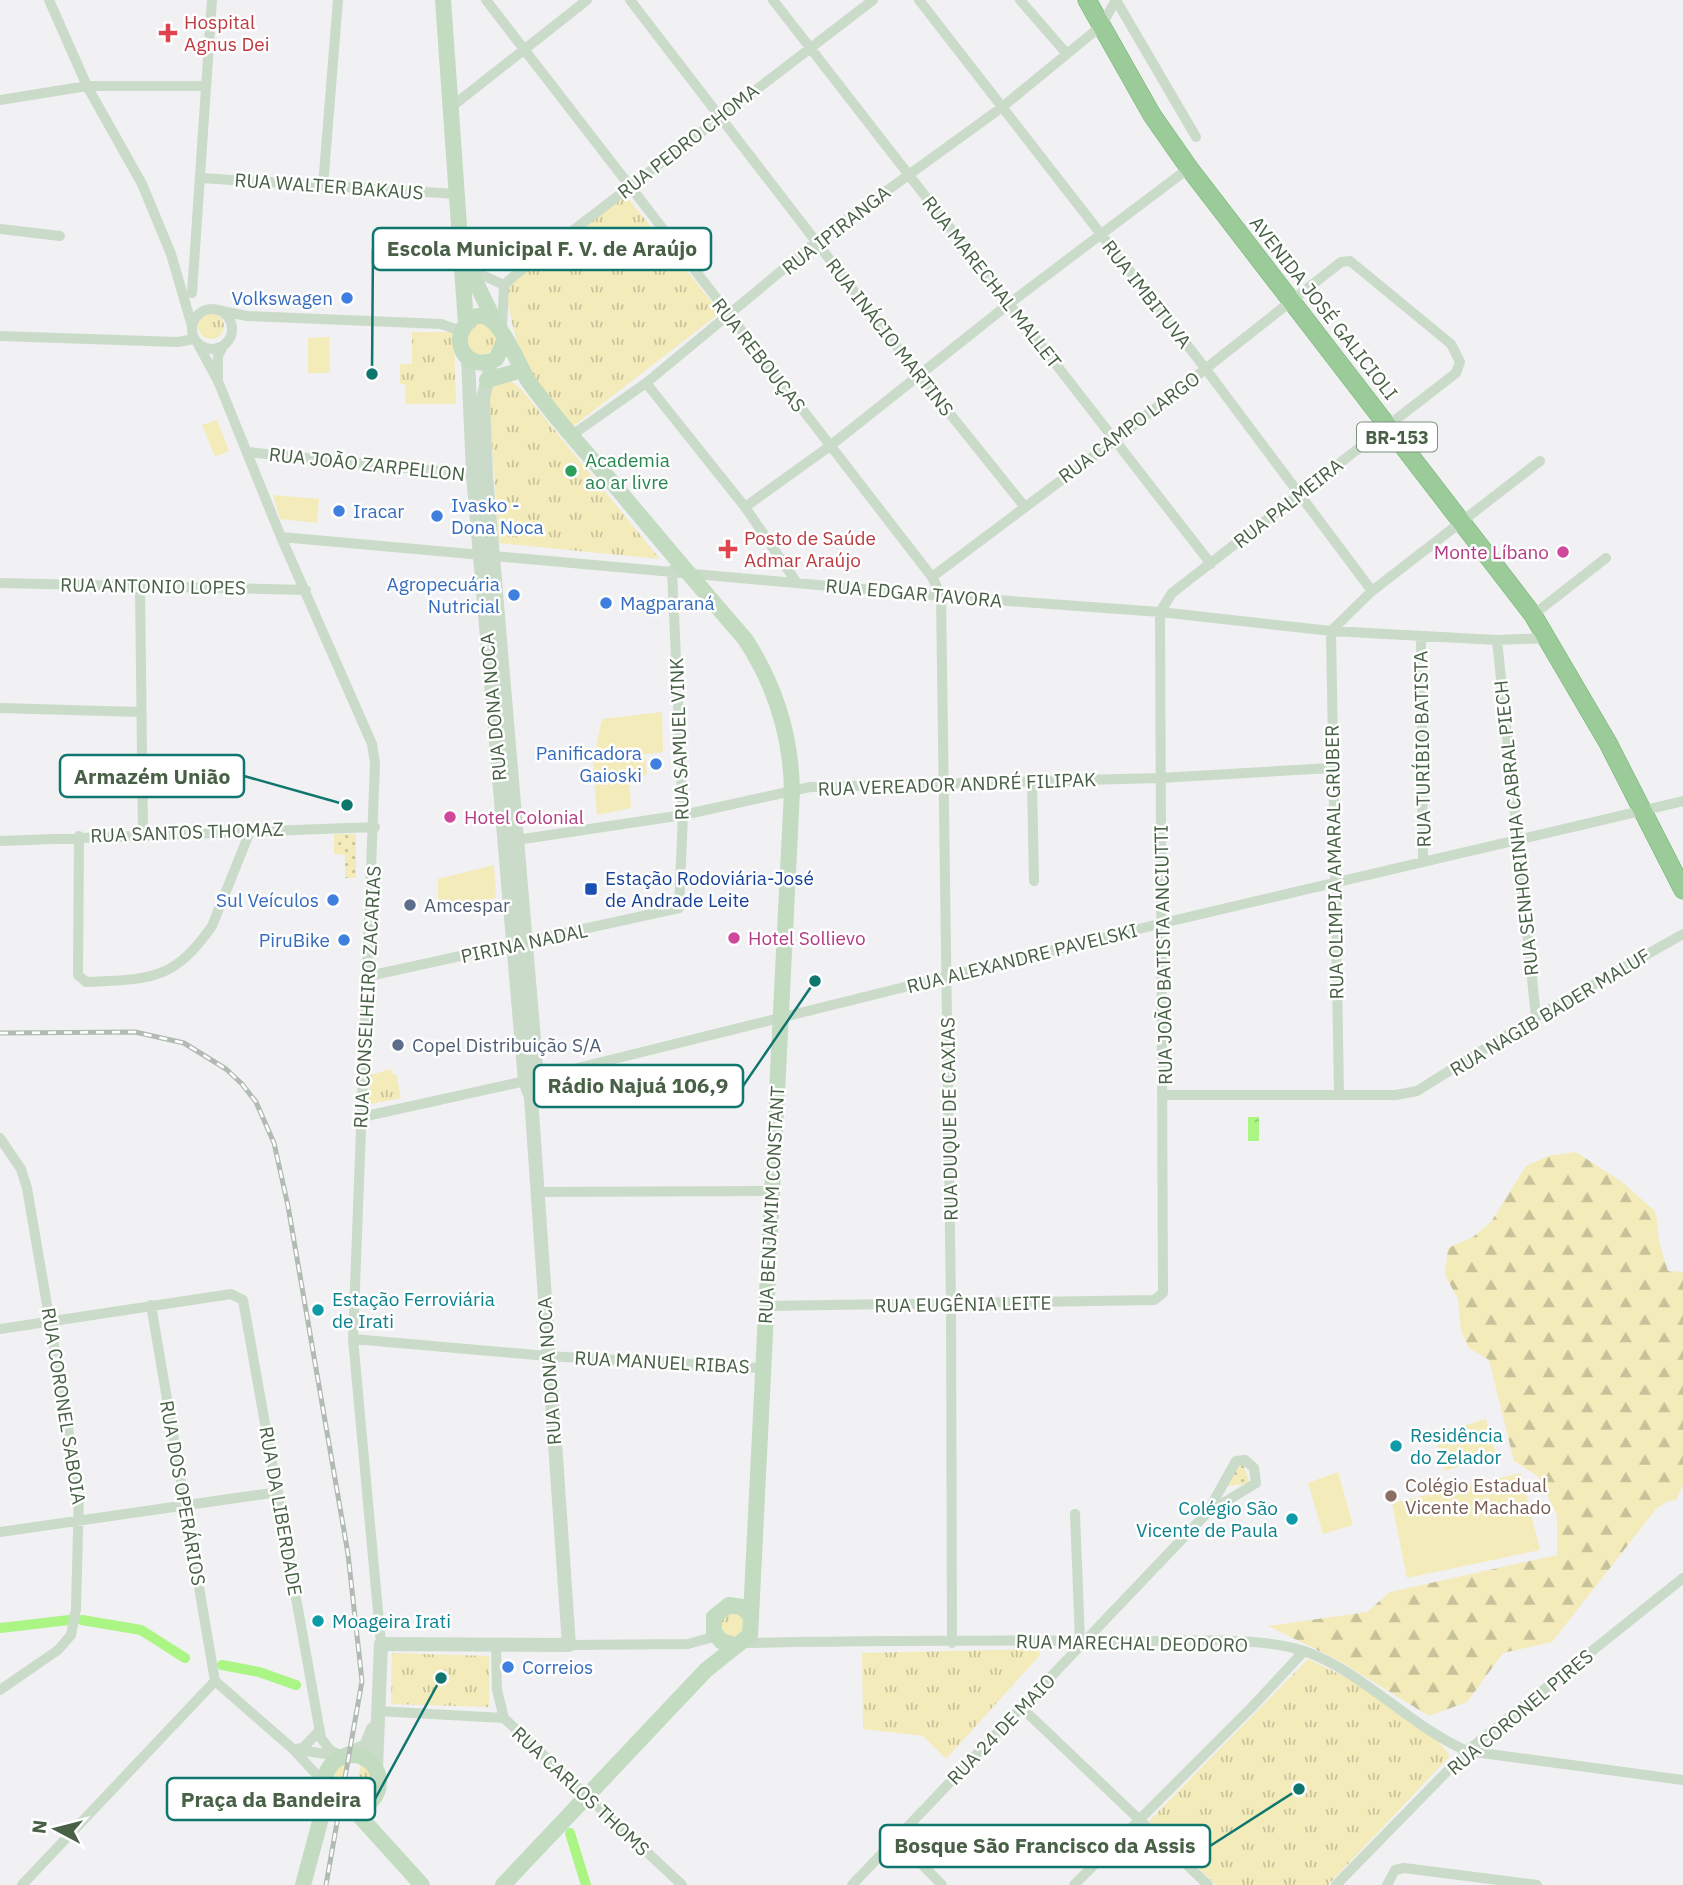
<svg xmlns="http://www.w3.org/2000/svg" width="1683" height="1885" font-family="'IBM Plex Sans',sans-serif">
<style>
.grass{fill:#f4ebbb}
.forest{fill:url(#forest-firs)}
.park{fill:url(#park-tufts)}
.garden{fill:url(#garden-dots)}
.water{fill:url(#water-ripples)}
.lines{fill:none;stroke-linecap:round;stroke-linejoin:round}
.canal{stroke:#aaf584;stroke-width:10}
.trunk-casing{stroke:#70b06e;stroke-width:19}
.minor{stroke:#cadbc9;stroke-width:10}
.tertiary{stroke:#cadbc9;stroke-width:14}
.secondary{stroke:#c2dbc1;stroke-width:16}
.trunk{stroke:#9acb98;stroke-width:18}
.rail-casing{stroke:#b2bbb3;stroke-width:5}
.rail{stroke:#fff;stroke-width:2.5;stroke-dasharray:8;stroke-linecap:butt}
.health-dot{fill:#e0444e;stroke:#fff;stroke-width:2.5}
.shop-dot{fill:#3f7fe0;stroke:#fff;stroke-width:2.5}
.leisure-dot{fill:#2e9e5b;stroke:#fff;stroke-width:2.5}
.hotel-dot{fill:#d1479c;stroke:#fff;stroke-width:2.5}
.transit-dot{fill:#1a4fb4;stroke:#fff;stroke-width:2.5}
.service-dot{fill:#5c6f8a;stroke:#fff;stroke-width:2.5}
.culture-dot{fill:#0f9aa8;stroke:#fff;stroke-width:2.5}
.education-dot{fill:#8d6e63;stroke:#fff;stroke-width:2.5}
.labels{text-anchor:middle;dominant-baseline:central;stroke-width:5;stroke-linejoin:round;paint-order:stroke}
.shield{fill:#fff;stroke:#7f907e;stroke-width:2}
.shield-label{font-size:18px;font-weight:bold;fill:#486046}
.health-label{font-size:19px;fill:#be3a42;stroke:#fff;text-anchor:start}
.street-label{font-size:19px;fill:#486046;stroke:#fff}
.shop-label{font-size:19px;fill:#366cbe;stroke:#fff;text-anchor:end}
.leisure-label{font-size:19px;fill:#27864d;stroke:#fff;text-anchor:start}
.hotel-label{font-size:19px;fill:#b23c85;stroke:#fff;text-anchor:start}
.transit-label{font-size:19px;fill:#164399;stroke:#fff;text-anchor:start}
.service-label{font-size:19px;fill:#4e5e75;stroke:#fff;text-anchor:start}
.culture-label{font-size:19px;fill:#0d838f;stroke:#fff;text-anchor:start}
.education-label{font-size:19px;fill:#785e54;stroke:#fff;text-anchor:start}
.leader{fill:none;stroke:#0f766e;stroke-width:2.5}
.callout-dot{fill:#0f766e;stroke:#fff;stroke-width:2.5}
.callout{fill:#fff;stroke:#0f766e;stroke-width:2.5}
.callout-label{font-size:21px;text-anchor:middle;font-weight:bold;fill:#486046}
</style>
<defs>
<pattern id="forest-firs" width="22" height="20" patternUnits="userSpaceOnUse" patternTransform="scale(1.75)"><rect width="22" height="20" fill="#f4ebbb"/><path d="M5 1l3.5 6h-7zM16 11l3.5 6h-7z" fill="#c8c29a"/></pattern>
<pattern id="park-tufts" width="24" height="20" patternUnits="userSpaceOnUse" patternTransform="scale(1.75)"><rect width="24" height="20" fill="#f4ebbb"/><path d="M3 7l-1-3M5 7V3M7 7l1-3M15 17l-1-3M17 17v-4M19 17l1-3" fill="none" stroke="#c8c29a"/></pattern>
<pattern id="garden-dots" width="8" height="8" patternUnits="userSpaceOnUse" patternTransform="scale(1.75)"><rect width="8" height="8" fill="#f4ebbb"/><path d="M2 2h.1M6 6h.1" fill="none" stroke="#c8c29a" stroke-width="1.8" stroke-linecap="round"/></pattern>
<pattern id="water-ripples" width="26" height="14" patternUnits="userSpaceOnUse" patternTransform="scale(1.75)"><rect width="26" height="14" fill="#aaf584"/><path d="M2 4q2-2 4 0t4 0M15 11q2-2 4 0t4 0" fill="none" stroke="#8cca6e"/></pattern>
</defs>
<rect width="100%" height="100%" fill="#f1f0f3"/>
<path class="grass" d="M329,337L330,373H308V338Z
M217,420L229,451L215,457L202,425Z
M273,495L319,499L317,523L280,519Z
M662,712L663,752L625,757H645L647,775L630,777L628,761L631,808L597,815L593,761L602,719Z
M494,865L496,898L438,912V879Z
M1486,1419L1496,1455L1445,1471L1434,1435Z
M1338,1472L1353,1525L1323,1534L1308,1483Z
M1521,1473L1540,1550L1407,1578L1392,1503Z"/>
<path class="forest" d="M1576,1152L1622,1182L1656,1212L1659,1242L1668,1271L1683,1272V1485L1676,1500L1666,1502L1656,1509L1552,1642L1503,1653L1467,1702L1429,1716L1336,1659L1268,1626L1367,1612L1390,1592L1557,1555V1515L1539,1477L1514,1461L1489,1360L1469,1348L1461,1331L1458,1299L1445,1275L1448,1248L1473,1237L1491,1222L1526,1166L1548,1156Z"/>
<path class="park" d="M627,197L716,307V316L571,428C544,391 519,363 511,317C508,305 505,295 510,284L621,199Z
M198 326a13 13 0 1 1 26 0a13 13 0 1 1-26 0Z
M487,321L499,343C490,354 485,358 471,352L465,332L467,327Z
M412,332H454L456,404H405L406,384H400V364H412Z
M509,379L521,389L660,559L499,543L488,387Z
M391,1069L393,1075L396,1074L401,1098L371,1104L368,1101L370,1075Z
M727,1611L741,1612L746,1631L732,1639L724,1636L719,1630L721,1616Z
M1038,1649L1040,1655L946,1759L923,1736L863,1729L862,1653Z
M392,1653L489,1656V1707L391,1704Z
M1308,1659C1356,1682 1420,1711 1450,1756L1328,1885H1216L1148,1822Z
M349,1759L342,1803C325,1788 328,1767 349,1759Z
M361,1761L372,1770C378,1788 372,1802 354,1807Z"/>
<path class="garden" d="M334,834H356V878H345V855L334,854Z
M1237,1464L1244,1466L1250,1484L1227,1486Z"/>
<path class="water" d="M1248,1117H1259V1141H1248Z"/>
<g class="lines">
<path class="canal" d="M82,1620L141,1630L185,1658
M0,1628L69,1620
M222,1665L259,1672L296,1685
M570,1833L586,1885"/>
<g class="trunk-casing">
<path id="trunk" d="M1087,0L1152,115L1189,168L1533,615L1608,743L1683,890"/>
</g>
<path class="minor" d="M49,0L87,86L142,184L171,254L192,326
M486,0L932,577
M630,0L918,374L1024,506
M773,0L1211,564
M919,0L1205,368L1372,591
M1020,0L1067,54
M1116,0L1196,137
M0,100L87,86H204
M450,108L587,0
M201,178L457,194
M323,186L338,0
M0,229L60,236
M469,269L504,285
M192,293L212,0
M192 329a20 20 0 1 1 40 0a20 20 0 1 1-40 0Z
M217,310L247,316L441,324L461,331
M502,329L504,285L515,275L873,0
M0,336L178,342L194,339
M198,344L218,381L281,537L372,744L375,763L353,1339L381,1644
M218,378V356L223,346
M646,383L745,507L797,583
M572,435L646,383L816,242L1001,108L1101,26L1116,0
M247,452L478,475
M745,507L830,446L1010,303L1189,168
M281,537L941,596L1160,612L1331,631L1497,640L1548,638
M0,583L306,590
M140,587L143,834
M1533,615L1606,558
M1421,638L1423,861
M1497,640L1536,1017
M0,708L140,712
M1032,782L1034,881
M79,836L78,975L86,982C149,979 173,982 212,926L251,829
M0,841L375,827
M510,841L683,815L810,787L1160,778L1331,768
M369,976L679,908L683,815L672,570
M1339,1094L1331,631L1372,591L1540,461
M1165,1095H1396L1417,1091L1536,1017L1683,934
M362,1117L525,1081L1163,923L1683,801
M0,1138L21,1169L27,1188L79,1492L76,1609L71,1635L58,1650L0,1690
M538,1192L771,1191
M151,1305L215,1681
M766,1306L1154,1300L1163,1293L1160,612L1172,593L1456,373L1460,362L1451,344L1350,261L1341,262L1115,440L932,577L941,596L951,1304L952,1643
M0,1329L231,1294L243,1300L321,1738L330,1750L341,1756
M353,1339L547,1356L761,1368
M1075,1514L1080,1640
M0,1532L278,1492
M740,1643C871,1641 1003,1640 1134,1641C1181,1641 1260,1636 1304,1651C1364,1672 1409,1726 1467,1751L1683,1780
M569,1645L688,1644L717,1636
M496,1646L497,1690L504,1718L682,1885
M215,1681L293,1749L325,1784
M1021,1707L1208,1885
M377,1711L504,1718
M293,1749L338,1756
M295,1749L303,1748L320,1730
M897,1839L942,1885
M22,1885L215,1681
M852,1885L1207,1513L1256,1483L1254,1468L1245,1460L1236,1461L1207,1513
M1074,1885L1252,1707L1304,1651
M1336,1885L1467,1751L1683,1578
M1387,1885L1395,1870L1404,1868L1537,1885"/>
<path class="tertiary" d="M490,369L483,399L486,475L535,1051L536,1078L531,1097
M345,1755L366,1746L373,1729
M376,1768L381,1644L569,1645L531,1097L525,1081L473,474L468,358"/>
<path class="secondary" d="M443,0L466,324
M467,264L494,320
M505,341L496,359C483,366 466,363 461,347C459,341 460,333 464,327C492,287 517,365 529,382C554,417 583,449 611,481C655,534 700,587 745,639C776,686 791,735 792,791L751,1616
M487,380L515,372
M325 1782a27 27 0 1 1 54 0a27 27 0 1 1-54 0Z
M354,1810L422,1885
M303,1885L328,1792
M503,1885L706,1670L750,1635L751,1616L742,1607L729,1605L714,1617V1632L721,1641L734,1645"/>
<use href="#trunk" class="trunk"/>
<g class="rail-casing">
<path id="rail" d="M0,1033L135,1032L184,1043L226,1069L242,1084L256,1102L274,1143L288,1206L348,1554L362,1681L326,1885"/>
</g>
<use href="#rail" class="rail"/>
</g>
<g class="health-dot">
<path d="M164.5 22.5h7v7h7v7h-7v7h-7v-7h-7v-7h7z"/>
<path d="M724.5 538.5h7v7h7v7h-7v7h-7v-7h-7v-7h7z"/>
</g>
<g class="shop-dot">
<circle cx="347" cy="298" r="7"/>
<circle cx="339" cy="511" r="7"/>
<circle cx="437" cy="516" r="7"/>
<circle cx="514" cy="595" r="7"/>
<circle cx="606" cy="603" r="7"/>
<circle cx="656" cy="764" r="7"/>
<circle cx="333" cy="900" r="7"/>
<circle cx="344" cy="940" r="7"/>
<circle cx="508" cy="1667" r="7"/>
</g>
<circle class="leisure-dot" cx="571" cy="471" r="7"/>
<g class="hotel-dot">
<circle cx="1563" cy="552" r="7"/>
<circle cx="450" cy="817" r="7"/>
<circle cx="734" cy="938" r="7"/>
</g>
<rect class="transit-dot" x="584" y="882" width="14" height="14" rx="3.5"/>
<g class="service-dot">
<circle cx="410" cy="905" r="7"/>
<circle cx="398" cy="1045" r="7"/>
</g>
<g class="culture-dot">
<circle cx="318" cy="1310" r="7"/>
<circle cx="1396" cy="1446" r="7"/>
<circle cx="1292" cy="1519" r="7"/>
<circle cx="318" cy="1621" r="7"/>
</g>
<circle class="education-dot" cx="1391" cy="1496" r="7"/>
<g class="labels">
<rect class="shield" x="1357" y="422.5" width="80" height="29" rx="5"/>
<g class="shield-label">
<text x="1397" y="437">BR-153</text>
</g>
<g class="health-label">
<text x="184" y="22">Hospital<tspan x="184" dy="22">Agnus Dei</tspan></text>
<text x="744" y="538">Posto de Saúde<tspan x="744" dy="22">Admar Araújo</tspan></text>
</g>
<g class="street-label">
<text transform="translate(688 141) rotate(-38)">RUA PEDRO CHOMA</text>
<text transform="translate(329 186) rotate(4)">RUA WALTER BAKAUS</text>
<text transform="translate(836 230) rotate(-38)">RUA IPIRANGA</text>
<text transform="translate(992 282) rotate(52)">RUA MARECHAL MALLET</text>
<text transform="translate(1147 294) rotate(52)">RUA IMBITUVA</text>
<text transform="translate(1324 308) rotate(52)">AVENIDA JOSÉ GALICIOLI</text>
<text transform="translate(890 337) rotate(52)">RUA INÁCIO MARTINS</text>
<text transform="translate(759 355) rotate(52)">RUA REBOUÇAS</text>
<text transform="translate(1129 427) rotate(-37)">RUA CAMPO LARGO</text>
<text transform="translate(367 464) rotate(6)">RUA JOÃO ZARPELLON</text>
<text transform="translate(1288 503) rotate(-38)">RUA PALMEIRA</text>
<text transform="translate(153 586) rotate(1)">RUA ANTONIO LOPES</text>
<text transform="translate(914 593) rotate(5)">RUA EDGAR TAVORA</text>
<text transform="translate(493 707) rotate(-95)">RUA DONA NOCA</text>
<text transform="translate(679 739) rotate(-92)">RUA SAMUEL VINK</text>
<text transform="translate(1422 749) rotate(-91)">RUA TURÍBIO BATISTA</text>
<text transform="translate(957 784) rotate(-2)">RUA VEREADOR ANDRÉ FILIPAK</text>
<text transform="translate(1516 828) rotate(-96)">RUA SENHORINHA CABRAL PIECH</text>
<text transform="translate(187 832) rotate(-2)">RUA SANTOS THOMAZ</text>
<text transform="translate(1334 862) rotate(-91)">RUA OLIMPIA AMARAL GRUBER</text>
<text transform="translate(524 943) rotate(-12)">PIRINA NADAL</text>
<text transform="translate(1163 955) rotate(-91)">RUA JOÃO BATISTA ANCIUTTI</text>
<text transform="translate(1022 958) rotate(-14)">RUA ALEXANDRE PAVELSKI</text>
<text transform="translate(367 997) rotate(-87)">RUA CONSELHEIRO ZACARIAS</text>
<text transform="translate(1550 1012) rotate(-31)">RUA NAGIB BADER MALUF</text>
<text transform="translate(949 1119) rotate(-91)">RUA DUQUE DE CAXIAS</text>
<text transform="translate(771 1205) rotate(-87)">RUA BENJAMIM CONSTANT</text>
<text transform="translate(963 1304) rotate(-1)">RUA EUGÊNIA LEITE</text>
<text transform="translate(662 1362) rotate(3)">RUA MANUEL RIBAS</text>
<text transform="translate(549 1371) rotate(-94)">RUA DONA NOCA</text>
<text transform="translate(64 1406) rotate(81)">RUA CORONEL SABOIA</text>
<text transform="translate(183 1493) rotate(80)">RUA DOS OPERÁRIOS</text>
<text transform="translate(281 1511) rotate(80)">RUA DA LIBERDADE</text>
<text transform="translate(1132 1643) rotate(1)">RUA MARECHAL DEODORO</text>
<text transform="translate(1520 1712) rotate(-40)">RUA CORONEL PIRES</text>
<text transform="translate(1001 1729) rotate(-46)">RUA 24 DE MAIO</text>
<text transform="translate(581 1791) rotate(43)">RUA CARLOS THOMS</text>
</g>
<g class="shop-label">
<text x="333" y="298">Volkswagen</text>
<text x="451" y="505" text-anchor="start">Ivasko -<tspan x="451" dy="22">Dona Noca</tspan></text>
<text x="353" y="511" text-anchor="start">Iracar</text>
<text x="500" y="584">Agropecuária<tspan x="500" dy="22">Nutricial</tspan></text>
<text x="620" y="603" text-anchor="start">Magparaná</text>
<text x="642" y="753">Panificadora<tspan x="642" dy="22">Gaioski</tspan></text>
<text x="319" y="900">Sul Veículos</text>
<text x="330" y="940">PiruBike</text>
<text x="522" y="1667" text-anchor="start">Correios</text>
</g>
<g class="leisure-label">
<text x="585" y="460">Academia<tspan x="585" dy="22">ao ar livre</tspan></text>
</g>
<g class="hotel-label">
<text x="1549" y="552" text-anchor="end">Monte Líbano</text>
<text x="464" y="817">Hotel Colonial</text>
<text x="748" y="938">Hotel Sollievo</text>
</g>
<g class="transit-label">
<text x="605" y="878">Estação Rodoviária-José<tspan x="605" dy="22">de Andrade Leite</tspan></text>
</g>
<g class="service-label">
<text x="424" y="905">Amcespar</text>
<text x="412" y="1045">Copel Distribuição S/A</text>
</g>
<g class="culture-label">
<text x="332" y="1299">Estação Ferroviária<tspan x="332" dy="22">de Irati</tspan></text>
<text x="1410" y="1435">Residência<tspan x="1410" dy="22">do Zelador</tspan></text>
<text x="1278" y="1508" text-anchor="end">Colégio São<tspan x="1278" dy="22">Vicente de Paula</tspan></text>
<text x="332" y="1621">Moageira Irati</text>
</g>
<g class="education-label">
<text x="1405" y="1485">Colégio Estadual<tspan x="1405" dy="22">Vicente Machado</tspan></text>
</g>
</g>
<path class="leader" d="M372 374L373 249M347 805L244 776M815 981L743 1086M441 1678L375 1799M1299 1789L1210 1846"/>
<g class="callout-dot">
<circle cx="372" cy="374" r="7"/>
<circle cx="347" cy="805" r="7"/>
<circle cx="815" cy="981" r="7"/>
<circle cx="441" cy="1678" r="7"/>
<circle cx="1299" cy="1789" r="7"/>
</g>
<g class="callout">
<rect x="373" y="228" width="338" height="42" rx="7"/>
<rect x="60" y="755" width="184" height="42" rx="7"/>
<rect x="534" y="1065" width="209" height="42" rx="7"/>
<rect x="167" y="1778" width="208" height="42" rx="7"/>
<rect x="880" y="1825" width="330" height="42" rx="7"/>
</g>
<g class="callout-label">
<text x="542" y="256">Escola Municipal F. V. de Araújo</text>
<text x="152" y="784">Armazém União</text>
<text x="638" y="1093">Rádio Najuá 106,9</text>
<text x="271" y="1807">Praça da Bandeira</text>
<text x="1045" y="1853">Bosque São Francisco da Assis</text>
</g>
<g transform="translate(56 1829) rotate(277)" stroke="#ffffff" stroke-width="5" paint-order="stroke">
<path d="M0-5L12 26L0 18L-12 26Z" fill="#486046"/>
<text y="-10" font-size="19" font-weight="bold" text-anchor="middle" fill="#486046">N</text>
</g>
</svg>
